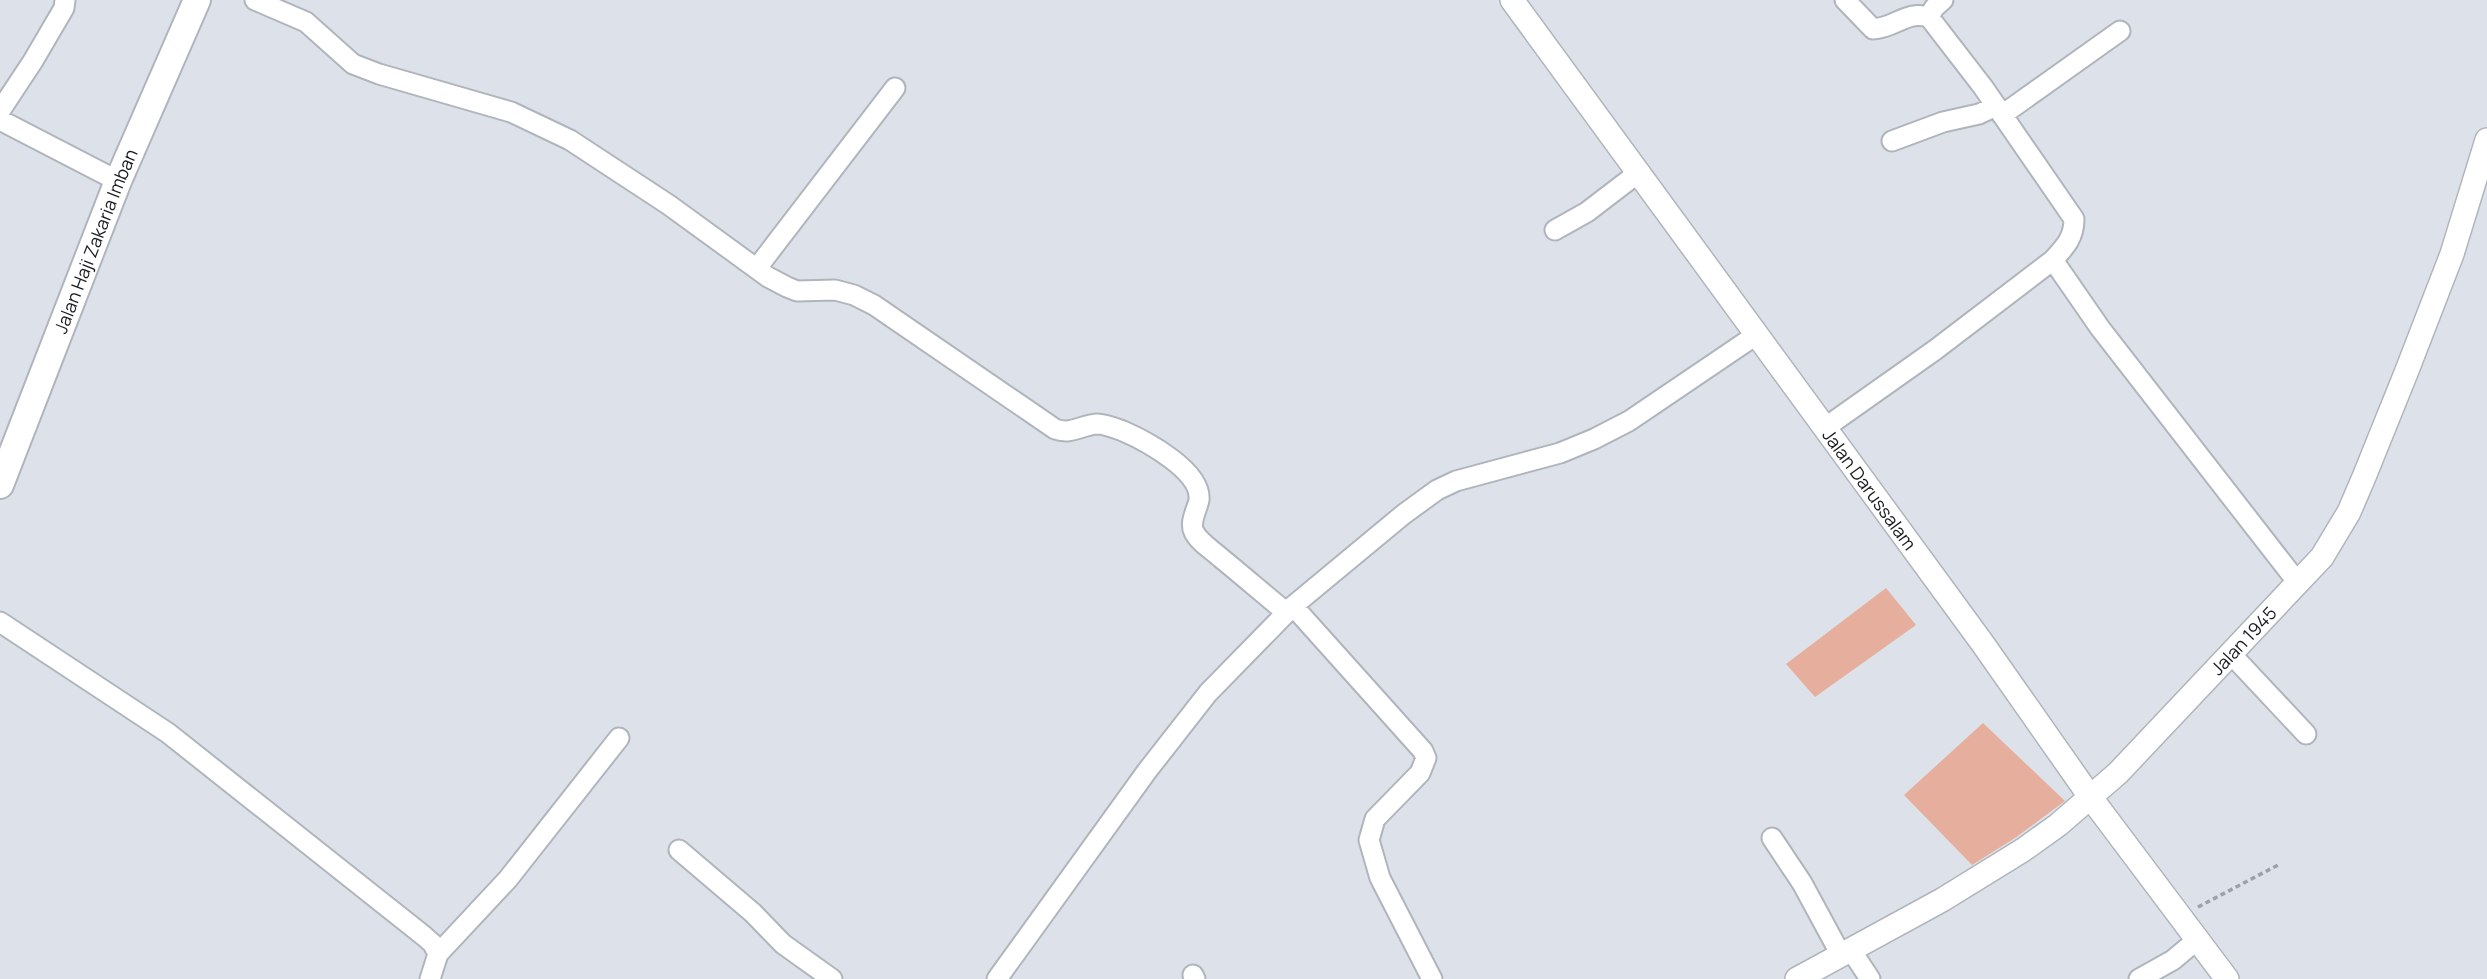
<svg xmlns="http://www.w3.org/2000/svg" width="2487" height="979" font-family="Manrope,sans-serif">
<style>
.building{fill:#e6ae9c}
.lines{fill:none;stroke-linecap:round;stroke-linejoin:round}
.minor-casing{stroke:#b0b5bd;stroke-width:23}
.tertiary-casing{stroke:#b0b5bd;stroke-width:26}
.secondary-casing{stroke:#b0b5bd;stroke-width:30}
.path{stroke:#9da1a7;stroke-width:3.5;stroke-dasharray:5 3.5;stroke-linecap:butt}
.minor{stroke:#fff;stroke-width:19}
.tertiary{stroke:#fff;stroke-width:23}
.secondary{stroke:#fff;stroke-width:26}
.labels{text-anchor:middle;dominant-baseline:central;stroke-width:5;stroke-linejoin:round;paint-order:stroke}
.street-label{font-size:18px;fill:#191b1e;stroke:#eaeff7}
</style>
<rect width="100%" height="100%" fill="#dde2ea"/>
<path class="building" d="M1886,588L1916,625L1815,697L1786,664Z
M1983,723L2065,801L2015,838L1972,865L1904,795Z"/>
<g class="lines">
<g class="minor-casing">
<path id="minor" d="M255,0L306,22L353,64L379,74L511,112L570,140L669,205L768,277L787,287L797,291L835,290L854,295L874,305L1055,429C1072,435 1081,425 1097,424C1105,424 1115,428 1123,431C1146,441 1202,471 1199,500C1197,510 1189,522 1194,532C1199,542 1212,550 1221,558C1243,576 1265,595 1287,613
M1845,0L1873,29C1896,28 1906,10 1929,17L1983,87L2074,219C2074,238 2065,247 2053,260
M1929,17L1934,8L1943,0
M0,111L33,61L64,8L65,0
M2002,115L2120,31
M0,120L118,181
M1892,141L1943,122L1979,114L1996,106
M1555,230L1587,212L1638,173
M757,268L895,88
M1826,427L1935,350L2053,260L2100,328L2298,583
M1293,606L1423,751L1426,758L1420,773L1375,819L1369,840L1380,878L1432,979
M0,622L168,733L424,936L433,944L438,954L430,979
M2231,654L2306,734
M1772,838L1802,883L1841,955
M679,850L753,913L783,944L832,979
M1851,950L1870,979
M438,954L508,879L619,738
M1193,975L1195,979
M997,979L1147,771L1208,693L1293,606L1404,514L1437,490L1456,481L1560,453L1594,439L1629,421L1756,335
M2139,979L2173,960L2198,939"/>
</g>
<g class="tertiary-casing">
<g id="tertiary">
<path id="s1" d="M1512,0L1983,644L2091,798L2227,979"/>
<path id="s2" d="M1797,979L1942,900L2023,850L2058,825L2118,773L2322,557L2349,512L2364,477L2406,373L2452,254L2487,140"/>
</g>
</g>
<g class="secondary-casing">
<g id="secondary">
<path id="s3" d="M0,485L118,181L197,0"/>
</g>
</g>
<path class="path" d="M2198,907L2280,864"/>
<use href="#minor" class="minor"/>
<use href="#tertiary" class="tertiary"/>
<use href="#secondary" class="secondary"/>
</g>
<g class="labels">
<g class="street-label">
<text stroke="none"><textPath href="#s3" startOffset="262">Jalan Haji Zakaria Imban</textPath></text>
<text stroke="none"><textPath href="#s1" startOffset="606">Jalan Darussalam</textPath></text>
<text stroke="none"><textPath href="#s2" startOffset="565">Jalan 1945</textPath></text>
</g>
</g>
</svg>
